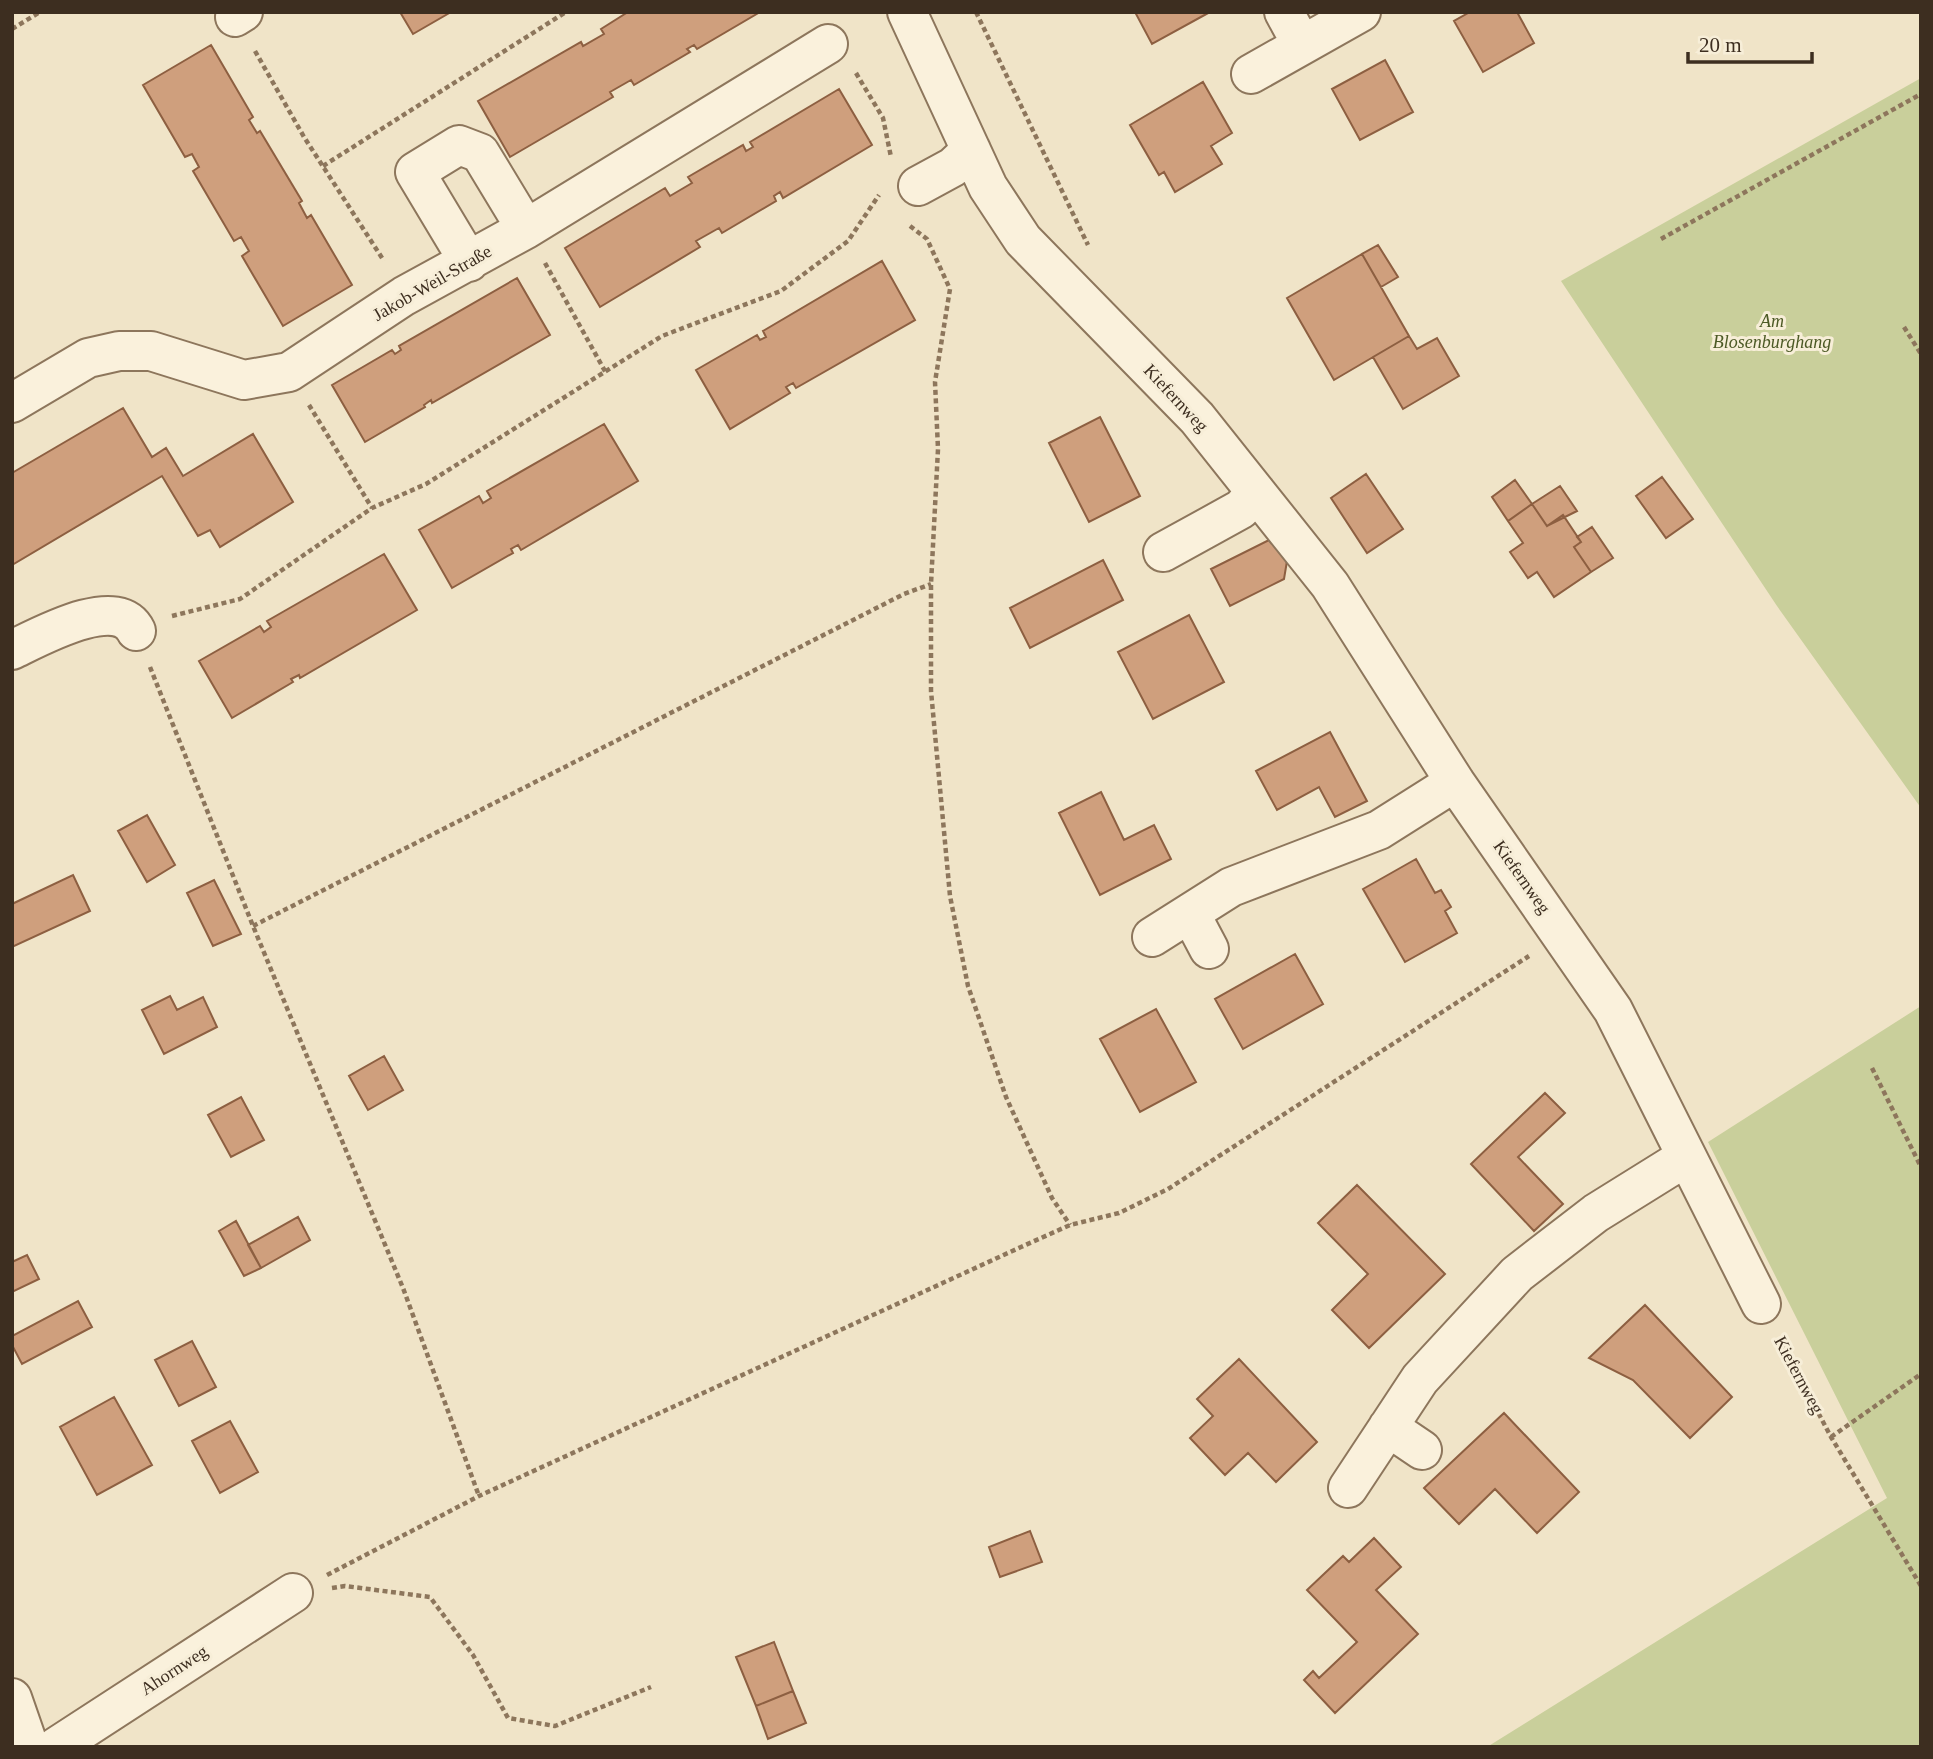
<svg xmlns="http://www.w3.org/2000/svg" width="1933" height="1759" font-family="Georgia,serif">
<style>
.green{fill:#c9cf9b}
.building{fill:#cf9f7d;stroke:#8d5f41;stroke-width:2}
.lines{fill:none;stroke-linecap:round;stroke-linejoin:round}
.minor-casing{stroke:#8d765c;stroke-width:42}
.path{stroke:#8d765c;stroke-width:4.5;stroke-dasharray:5 3.5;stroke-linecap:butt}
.minor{stroke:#faf1dc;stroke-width:38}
.labels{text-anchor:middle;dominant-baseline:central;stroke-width:6;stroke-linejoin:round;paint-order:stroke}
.street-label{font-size:18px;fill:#3d2e20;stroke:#f7eed8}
.park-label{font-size:18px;font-style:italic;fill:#4d5a26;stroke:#f7eed8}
</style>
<rect width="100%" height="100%" fill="#f0e4c8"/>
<path class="green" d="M1921,78V808L1777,606L1561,281Z
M1921,1006V1747H1487L1887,1498L1708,1142Z"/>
<path class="building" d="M400,12H451L413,34Z
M628,12H760L697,49L694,45L687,49L690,52L634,85L631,80L610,92L613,97L510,157L478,101L581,42L583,46L604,34L601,29Z
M1135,12H1210L1152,44Z
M1470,12H1517L1534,43L1483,72L1454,21Z
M211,45L253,117L249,120L257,133L260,131L302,201L299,203L307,218L311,215L352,285L283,326L242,256L249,251L241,237L234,241L193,171L199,167L192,154L185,157L143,85Z
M1385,60L1413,112L1360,140L1332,89Z
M1203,82L1232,133L1211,146L1222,164L1175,192L1164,172L1159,175L1130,125Z
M839,89L872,145L783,198L780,192L774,196L776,201L722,233L719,228L696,241L700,247L600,307L565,248L665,188L670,196L692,183L688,177L743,145L746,151L753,147L750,142Z
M1378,245L1398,277L1381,287L1362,254Z
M1362,254L1409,336L1334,380L1287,298Z
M882,261L915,320L796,388L793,383L786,387L790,393L730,429L696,370L757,335L760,340L766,337L763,331Z
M517,278L550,335L432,403L431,400L424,405L425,407L365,442L332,385L392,350L395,354L401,350L399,346Z
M1409,336L1417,349L1437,338L1459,376L1403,409L1373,357Z
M123,408L152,457L166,448L183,476L253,434L293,502L220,547L210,530L198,536L162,476L12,565V473Z
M1100,417L1140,496L1089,522L1049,443Z
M604,424L638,481L521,550L518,545L511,549L513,553L452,588L419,530L479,496L483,503L491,498L487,491Z
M1366,474L1403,529L1367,553L1331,498Z
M1662,477L1693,519L1666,538L1636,496Z
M1515,480L1532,504L1508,521L1492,497Z
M1560,486L1577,511L1547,526L1532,504Z
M1532,504L1547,526L1563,515L1581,542L1574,547L1591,572L1554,597L1537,572L1528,578L1510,552L1523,543L1508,521Z
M1592,527L1613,558L1591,572L1574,547L1581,542L1577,537Z
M1269,540L1287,561L1284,579L1230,606L1211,569Z
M384,554L417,610L300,678L299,675L291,679L293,682L232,718L199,661L260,626L264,632L271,627L267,621Z
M1103,560L1123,600L1030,648L1010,608Z
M1189,615L1224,682L1153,719L1118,652Z
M1330,732L1367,801L1335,817L1319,787L1277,810L1256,771Z
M1101,792L1124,840L1154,825L1171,859L1100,895L1059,813Z
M147,815L175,865L147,882L118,831Z
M1416,859L1435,893L1441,890L1451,907L1445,911L1457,933L1405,962L1363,889Z
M73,875L90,911L12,947V904Z
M214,880L241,934L213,946L187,893Z
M1295,954L1323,1004L1243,1049L1215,999Z
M170,996L177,1010L203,997L217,1027L164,1054L142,1010Z
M1156,1009L1196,1082L1140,1112L1100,1039Z
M384,1056L403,1090L368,1110L349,1076Z
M1545,1093L1565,1113L1518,1157L1563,1204L1534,1231L1471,1164Z
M241,1097L264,1140L231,1157L208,1115Z
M1357,1185L1445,1274L1369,1348L1332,1310L1368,1274L1318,1223Z
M298,1217L310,1240L261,1268L248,1245Z
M236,1221L261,1268L244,1276L219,1231Z
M27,1255L39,1279L12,1292V1262Z
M78,1301L92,1327L22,1364L12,1345V1336Z
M1645,1305L1732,1397L1690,1438L1633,1380L1589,1358Z
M192,1341L216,1387L179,1406L155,1360Z
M1239,1359L1317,1442L1276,1482L1248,1453L1225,1475L1190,1438L1213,1416L1197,1399Z
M114,1397L152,1465L97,1495L60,1427Z
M1504,1413L1579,1492L1537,1533L1495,1489L1459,1524L1424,1488Z
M230,1421L258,1472L220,1493L192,1441Z
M1030,1531L1042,1562L1000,1577L989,1547Z
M1374,1538L1401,1567L1376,1590L1418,1634L1335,1713L1304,1680L1313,1671L1319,1678L1357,1642L1307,1590L1343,1556L1349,1562Z
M774,1642L793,1691L756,1706L736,1657Z
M793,1691L806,1723L768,1739L756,1706Z"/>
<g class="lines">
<g class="minor-casing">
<path id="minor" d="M907,12L988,187L1023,240L1197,418L1330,585L1455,782L1613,1010L1761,1304
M1284,12L1302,45
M235,17L243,12
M1251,74L1361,12
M918,186L953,167L971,150
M469,262L415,172L459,145L480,153L526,229
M12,403L88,358L119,351H151L244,380L289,372L404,296L526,229L828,44
M1163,552L1241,509L1256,492
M12,650C39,637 118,593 136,631
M1190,913L1209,949
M1152,937L1231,887L1379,830L1455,782
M1388,1427L1422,1450
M1348,1488L1420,1379L1517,1274L1596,1213L1686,1157
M12,1698L29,1747
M56,1747L293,1593"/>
</g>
<path class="path" d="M976,12L1088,245
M12,29L40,12
M255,51L304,137L384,261
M856,73L883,118L891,157
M323,166L566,12
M910,226L927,239L950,289L935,382L938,449L931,584V691L950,896L968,986L1006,1097L1052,1198L1070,1225
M1661,239L1921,94
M545,263L606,373
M1904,327L1921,354
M309,405L372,508
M172,616L240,599L372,508L426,484L662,336L781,291L848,241L879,195
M150,667L253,926L403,1288L479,1496
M253,926L904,594L931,584
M1872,1068L1921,1167
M1779,1338L1831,1437L1921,1586
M1831,1437L1921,1374
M327,1575L479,1496L1021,1247L1070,1225L1119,1213L1168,1189L1529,956
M332,1588L345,1586L430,1597L473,1655L508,1718L555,1726L651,1687"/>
<use href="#minor" class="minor"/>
</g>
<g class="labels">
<g class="street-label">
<text transform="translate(432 283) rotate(-30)">Jakob-Weil-Straße</text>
<text transform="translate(1176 398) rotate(47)">Kiefernweg</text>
<text transform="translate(1522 877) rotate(55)">Kiefernweg</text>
<text transform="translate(1799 1375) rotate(62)">Kiefernweg</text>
<text transform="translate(174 1670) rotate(-33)">Ahornweg</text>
</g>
<g class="park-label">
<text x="1772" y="321">Am<tspan x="1772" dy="21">Blosenburghang</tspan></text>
</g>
</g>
<rect width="1933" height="1759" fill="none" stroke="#3d2e20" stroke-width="28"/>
<path d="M1688 52v10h124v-10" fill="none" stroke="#3d2e20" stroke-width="3.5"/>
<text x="1699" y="52" font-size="21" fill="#3d2e20" stroke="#f7eed8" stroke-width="5" paint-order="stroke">20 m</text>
</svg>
